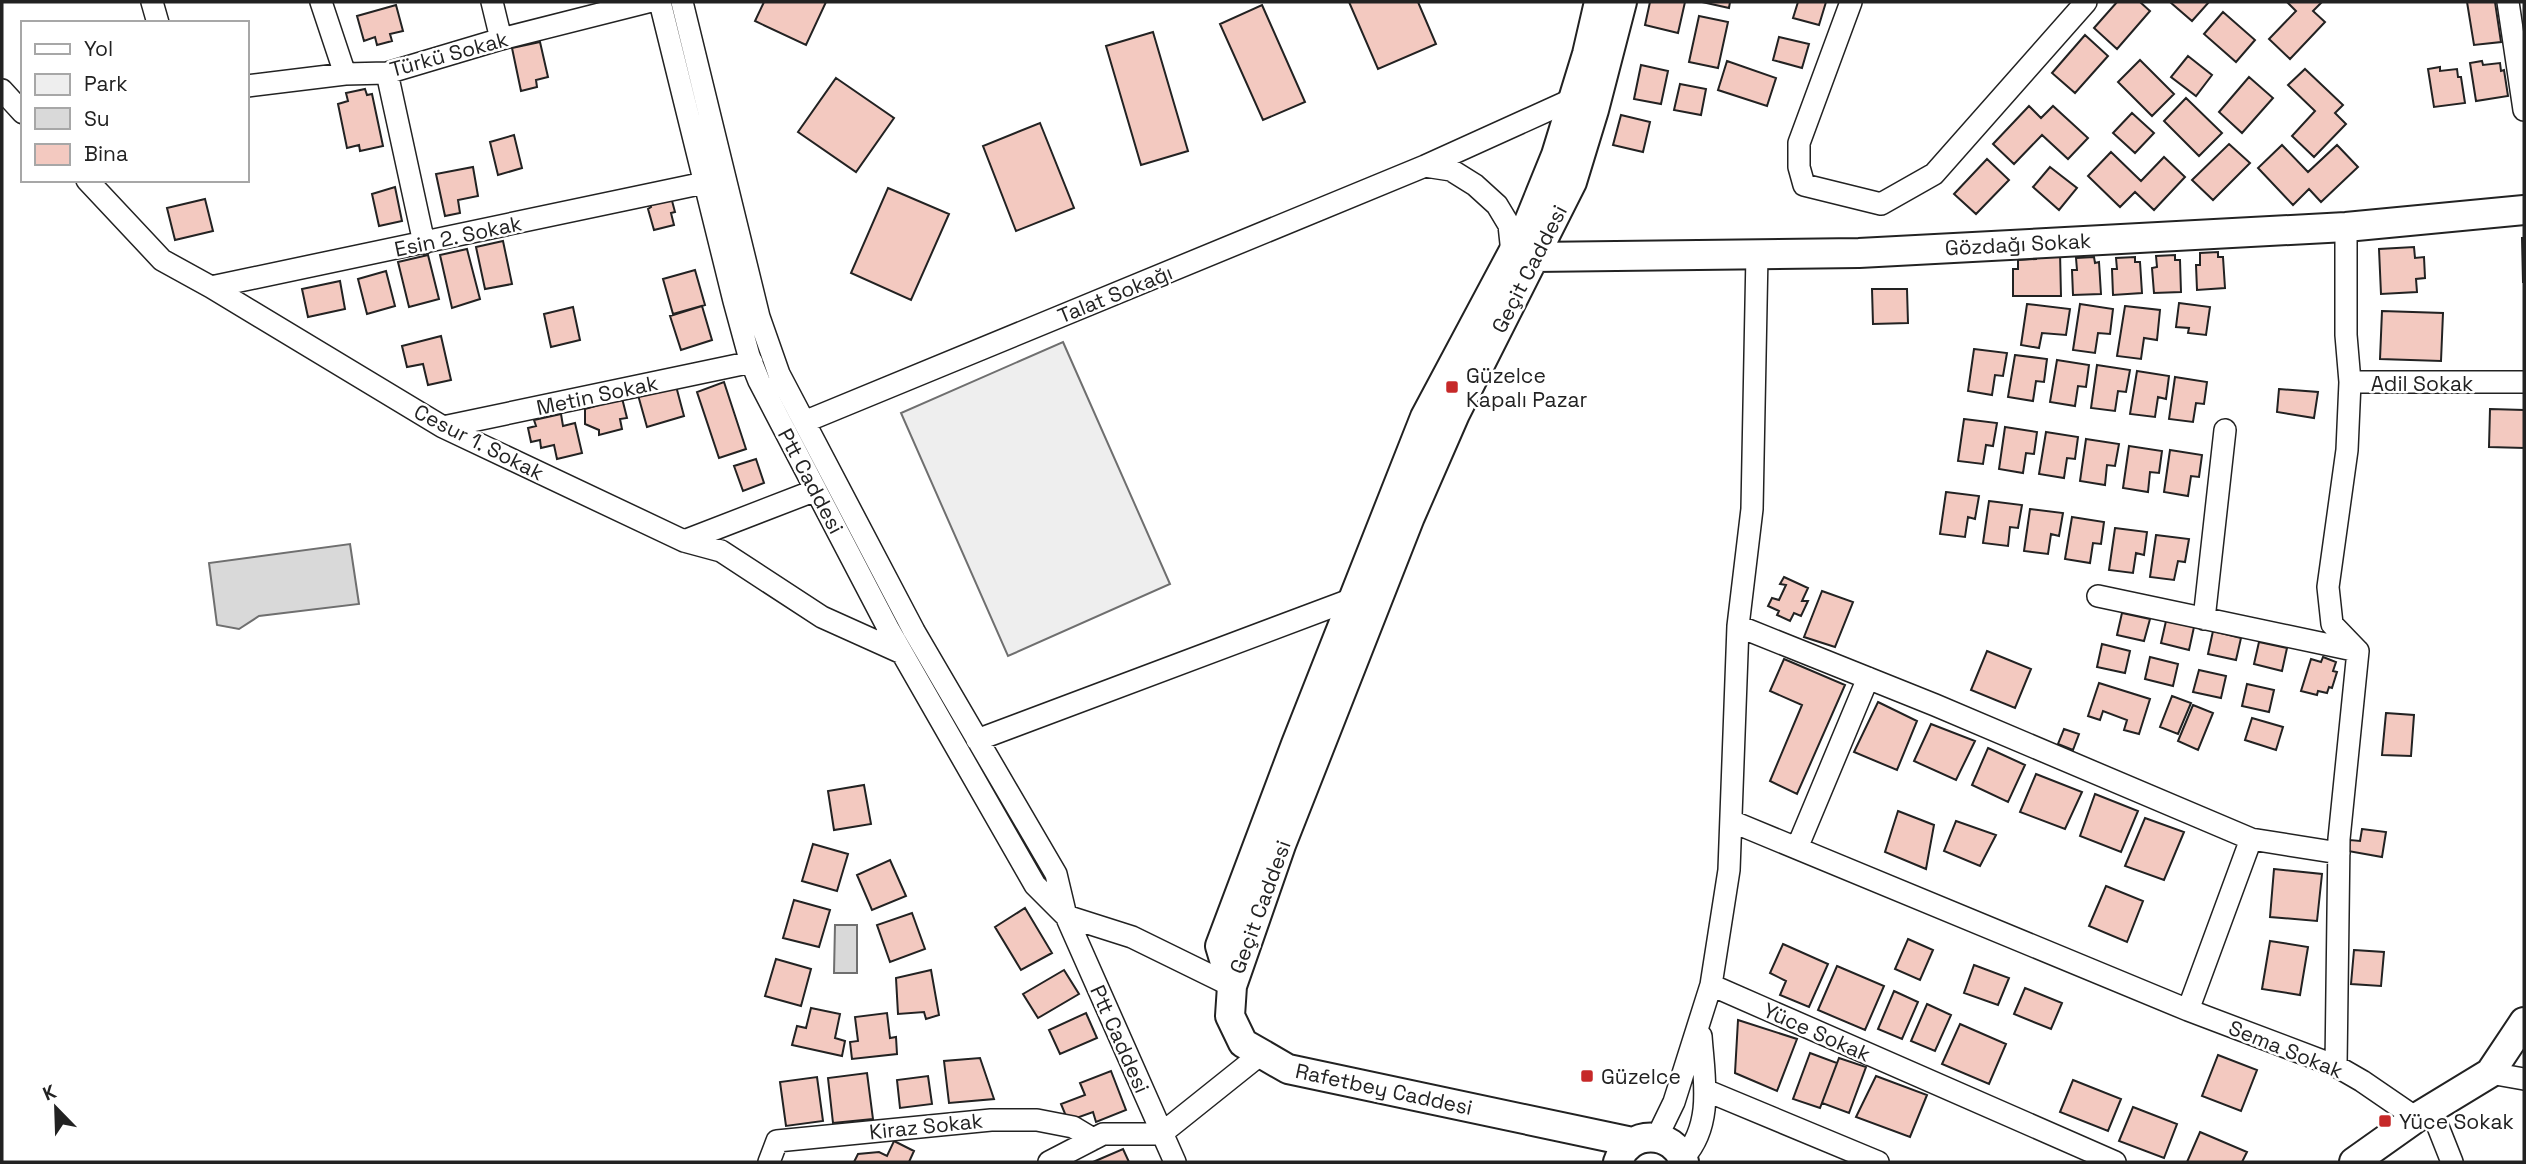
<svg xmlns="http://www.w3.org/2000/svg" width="2526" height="1164" font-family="'Space Grotesk',sans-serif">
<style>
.green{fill:#eee;stroke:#6f6f6f;stroke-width:2}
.water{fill:#d9d9d9;stroke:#6f6f6f;stroke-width:2}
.building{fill:#f3c9c0;stroke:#222;stroke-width:2}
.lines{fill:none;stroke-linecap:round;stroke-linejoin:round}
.minor-casing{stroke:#222;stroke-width:24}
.major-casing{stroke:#222;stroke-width:32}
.minor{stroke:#fff;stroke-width:21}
.major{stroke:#fff;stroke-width:28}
.poi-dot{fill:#c62828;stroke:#fff;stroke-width:2.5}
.labels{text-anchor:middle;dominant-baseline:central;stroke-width:5;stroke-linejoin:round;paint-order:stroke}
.street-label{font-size:21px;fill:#222;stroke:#fff}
.poi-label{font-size:21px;fill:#222;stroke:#fff;text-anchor:start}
</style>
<rect width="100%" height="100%" fill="#fff"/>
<path class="green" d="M1063,342L1170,584L1008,656L901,413Z"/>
<path class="water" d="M350,544L359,604L259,616L239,629L217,625L209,563Z
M835,925H857V973H834Z"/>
<path class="building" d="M764,2H826L806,45L755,21Z
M1349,2H1418L1436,44L1378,69Z
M1650,2H1685L1678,33L1645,25Z
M1702,2H1730L1729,8Z
M1798,2H1826L1819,25L1793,18Z
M2117,2H2140L2150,11L2117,49L2094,28Z
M2170,2H2209L2192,21Z
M2287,2H2322L2313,11L2325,22L2290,59L2269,39L2296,11Z
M2467,2H2495L2501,42L2474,45Z
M396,5L403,31L390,34L392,41L377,45L375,37L364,41L357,16Z
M1262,5L1305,102L1263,120L1220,24Z
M2223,12L2255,40L2236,62L2204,34Z
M1699,16L1728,22L1718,68L1689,62Z
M1153,32L1188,151L1141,165L1106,46Z
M2085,35L2108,56L2075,93L2052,73Z
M1779,37L1809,44L1802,68L1773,60Z
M540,42L548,77L536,80L537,87L521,91L512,48Z
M2188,56L2212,75L2196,96L2171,77Z
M2140,60L2174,94L2152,116L2118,82Z
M1727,61L1776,78L1767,106L1718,90Z
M2482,61L2483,65L2500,63L2501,71L2504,70L2508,96L2476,101L2470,63Z
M1641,65L1668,71L1661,104L1634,99Z
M2440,67V71L2457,69L2458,77H2461L2465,103L2434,107L2428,69Z
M2305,69L2343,105L2335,113L2346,124L2314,157L2292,136L2315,111L2288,85Z
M2249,77L2273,98L2242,133L2219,112Z
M836,78L894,118L856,172L798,132Z
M1680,84L1706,89L1701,115L1674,110Z
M365,89L367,95L372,94L383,146L360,151L359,145L347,148L338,104L348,101L346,93Z
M2186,98L2222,133L2199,156L2164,121Z
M2029,106L2041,118L2053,106L2088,138L2068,159L2042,135L2014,164L1993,144Z
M2132,113L2154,133L2135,153L2113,133Z
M1621,115L1650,122L1643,152L1613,145Z
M1040,123L1074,208L1016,231L983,146Z
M514,135L522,168L498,175L490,142Z
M2229,144L2250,163L2213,200L2192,180Z
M2282,145L2308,172L2337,145L2358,167L2321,202L2309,189L2293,205L2258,168Z
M2111,152L2141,181L2164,157L2185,177L2154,210L2135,192L2120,207L2088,176Z
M1987,159L2009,180L1976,214L1954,194Z
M473,167L478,196L458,200L460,213L445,216L436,174Z
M2050,167L2077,188L2059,210L2033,187Z
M395,187L402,221L379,226L372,194Z
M888,188L949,214L911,300L851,273Z
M671,197L675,212L671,213L674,225L654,230L648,209L651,207L650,203Z
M205,199L213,231L175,240L167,208Z
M2522,238H2524V282H2523Z
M503,241L512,284L485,289L476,247Z
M2414,247L2415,258L2424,257L2425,278L2416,279L2417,292L2381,294L2379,249Z
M467,249L480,299L452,308L440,255Z
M2060,252L2061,296H2013V269H2018V260L2036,259V253Z
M2218,252V257H2223L2225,288L2197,290L2196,265H2200V253Z
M428,255L439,299L409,307L398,262Z
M2175,255V260H2180L2181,292L2154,293L2152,268L2157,267L2156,256Z
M2094,257L2095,263L2099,262L2101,294L2073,295L2072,270H2077L2076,258Z
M2135,257V262H2140L2142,293L2113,295L2112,269H2117L2116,258Z
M695,270L705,305L673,314L663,279Z
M386,271L395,306L367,314L358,279Z
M340,281L345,309L308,317L302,289Z
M1872,289H1907L1908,323L1873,324Z
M2179,303L2210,307L2206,335L2188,333L2189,328L2176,327Z
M2027,304L2070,309L2066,335L2042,333L2039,348L2021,345Z
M2080,304L2113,309L2110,334L2098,333L2095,353L2073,350Z
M702,306L712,340L681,350L670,316Z
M2125,306L2160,310L2157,340L2144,338L2141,359L2117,356Z
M573,307L580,340L551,347L544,314Z
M2382,311L2443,313L2441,361L2380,359Z
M441,336L451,380L428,385L423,364L407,367L402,346Z
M1974,349L2007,353L2003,376L1995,375L1992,395L1968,391Z
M2015,355L2047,359L2044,382L2036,381L2033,401L2008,397Z
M2057,360L2089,365L2086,387L2078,386L2075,406L2050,402Z
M2097,365L2130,370L2126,392L2118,391L2115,411L2091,408Z
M2137,371L2169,376L2166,399L2158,397L2155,417L2130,414Z
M2175,377L2207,382L2204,404L2196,403L2193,422L2169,419Z
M724,382L746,449L719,458L697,392Z
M676,386L684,416L647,427L638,395Z
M2279,389L2318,392L2314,418L2277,412Z
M622,398L627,418L620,419L622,429L599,435V430L585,424V409Z
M2490,409L2524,410V448L2489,447Z
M561,414L563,426L575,423L582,453L557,459L554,445L541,448L540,440L531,442L528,428L536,426L534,420Z
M1964,419L1997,423L1993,446L1986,445L1983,464L1958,461Z
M2005,427L2037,432L2034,454L2026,453L2023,473L1999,469Z
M2046,432L2078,437L2075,459L2067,458L2064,478L2039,474Z
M2086,439L2119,444L2115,466L2107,465L2105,485L2080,481Z
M2129,446L2162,451L2159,473L2150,472L2148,492L2123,488Z
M2170,450L2202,455L2199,477L2191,476L2188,496L2164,492Z
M756,459L764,483L743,491L734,466Z
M1946,492L1979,496L1975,519L1968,517L1965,537L1940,534Z
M1989,501L2022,505L2018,528L2010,527L2008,546L1983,543Z
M2030,509L2063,513L2059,536L2051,534L2048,554L2024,551Z
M2072,517L2104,522L2101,544L2093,543L2090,563L2065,559Z
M2115,528L2147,532L2144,555L2136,553L2133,573L2109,570Z
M2156,535L2189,539L2185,562L2178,561L2174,580L2150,577Z
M1784,577L1808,588L1802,601H1808L1801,616L1794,613L1790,621L1777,615L1779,611L1768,606L1772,598L1779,600L1786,585L1780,584Z
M1822,591L1853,602L1835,647L1804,637Z
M2122,613L2150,619L2144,641L2117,635Z
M2166,621L2194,627L2189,650L2161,643Z
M2213,631L2241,638L2236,660L2208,654Z
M2259,642L2287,648L2282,671L2254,664Z
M2102,644L2130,651L2125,673L2097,667Z
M1987,651L2031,669L2015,708L1971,690Z
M2150,657L2178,664L2173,686L2145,679Z
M2323,657L2336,662L2333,671L2337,672L2332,688L2329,687L2327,693L2318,691L2317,695L2301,691L2311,659L2321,662Z
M1784,659L1845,685L1797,794L1770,781L1802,705L1770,691Z
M2199,670L2226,676L2221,698L2193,692Z
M2099,683L2150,699L2139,734L2124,730L2127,720L2103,711L2100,720L2088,716Z
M2247,684L2274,690L2269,712L2242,706Z
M2172,696L2191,703L2178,734L2160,727Z
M1878,702L1917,721L1897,770L1854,752Z
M2193,705L2213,713L2198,750L2178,741Z
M2386,713L2414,715L2411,756L2382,755Z
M2252,718L2283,727L2276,750L2245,740Z
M1931,724L1975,741L1956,780L1914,761Z
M2064,729L2079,734L2073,750L2058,744Z
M1988,748L2025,765L2008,802L1972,785Z
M2036,774L2082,792L2065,829L2020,812Z
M864,785L871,824L834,830L828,791Z
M2095,794L2138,811L2121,852L2080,836Z
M1898,811L1934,825L1926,869L1885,852Z
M2145,818L2184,832L2164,880L2125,866Z
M1956,821L1996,835L1980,866L1944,851Z
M2362,829L2386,832L2382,857L2348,851L2350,840L2360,841Z
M813,844L848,854L837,891L802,881Z
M890,860L906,896L872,910L857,875Z
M2274,869L2322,874L2317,921L2270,917Z
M2106,886L2143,901L2127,942L2089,926Z
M794,900L830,910L819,947L783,938Z
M1025,908L1052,953L1021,970L995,927Z
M912,913L925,949L890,962L877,925Z
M1908,939L1933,950L1920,980L1895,969Z
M2270,941L2308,947L2300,995L2262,989Z
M1783,944L1828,964L1809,1007L1780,995L1786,981L1770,973Z
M2354,950L2384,952L2381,986L2351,984Z
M776,959L811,969L801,1006L765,996Z
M1974,965L2009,978L1998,1005L1964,993Z
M1837,966L1884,986L1865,1030L1818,1010Z
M931,970L939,1015L926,1019L924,1012L898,1014L896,978Z
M1064,970L1079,994L1038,1018L1023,994Z
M2025,988L2062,1003L2051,1029L2014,1014Z
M1894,991L1918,1002L1902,1039L1878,1029Z
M1927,1004L1951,1015L1935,1051L1911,1041Z
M811,1008L840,1014L835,1038L845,1041L842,1056L792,1045L797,1026L806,1028Z
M887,1013L890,1038L896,1037L897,1054L852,1059L850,1042L858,1041L855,1017Z
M1086,1013L1097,1038L1060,1054L1049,1030Z
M1738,1020L1797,1039L1777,1091L1735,1073Z
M1960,1024L2006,1044L1989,1084L1942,1064Z
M1810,1053L1837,1063L1820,1108L1793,1099Z
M2218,1055L2257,1070L2241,1111L2202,1096Z
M980,1058L994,1099L949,1103L944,1061Z
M1839,1058L1866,1067L1849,1113L1822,1103Z
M1111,1071L1126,1110L1096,1122L1093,1112L1068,1121L1061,1104L1085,1095L1080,1083Z
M867,1073L873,1119L833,1123L828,1078Z
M928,1076L932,1104L900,1108L897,1080Z
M1876,1076L1927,1095L1910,1137L1856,1117Z
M817,1077L823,1121L786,1126L780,1082Z
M2073,1080L2121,1099L2108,1131L2060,1112Z
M2133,1107L2177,1124L2164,1158L2119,1141Z
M2200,1132L2247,1152L2242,1162H2187Z
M894,1141L914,1151L909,1162H854L858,1154L879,1152L887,1156Z
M1123,1149L1129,1162H1093Z"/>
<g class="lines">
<g class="minor-casing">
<path id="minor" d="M152,2L158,23
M321,2L345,74
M492,2L501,39
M660,2L734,301L749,356L759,381L889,630L1035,885L1066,916L1056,874L914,631L779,374L759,317L682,2
M1851,2L1799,143V167L1804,185L1881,204L1934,174L2086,2
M2508,2L2524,110
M387,73L424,243
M247,86L345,74L387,73L501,39L647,2
M2,90L23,113
M1425,166L1451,170L1475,185L1497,205L1509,225L1512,253
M87,180L162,260L211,287L443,427L684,541L721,551L822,617L902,653
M2346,227V335L2350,382H2524
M211,287L704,183
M2350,382L2347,450L2328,587L2332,624L2358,651
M804,422L1425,166L1573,99
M443,427L752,362
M684,541L816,490
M2098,596L2358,651
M2204,619L2225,430
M1738,626L1935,705L2251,839L2188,1010
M977,740L1355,598
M1731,821L2188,1010L2336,1066L2362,1081L2416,1118
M2251,839L2339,853
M1797,848L1868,678
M1066,916L1175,1162
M1066,916L1132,937L1232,986
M1711,985L2115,1162
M2336,1066L2339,839L2358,651
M2490,1073L2524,1079
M1705,1090L1878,1162
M2431,1109L2452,1162
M1657,1137L1674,1102L1711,985L1729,870L1738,626L1752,509L1757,254
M1683,1158C1714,1125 1704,1078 1701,1036
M769,1162L777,1141L991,1120H1037L1073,1127L1093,1139
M1049,1162L1103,1134H1161L1261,1054"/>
</g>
<g class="major-casing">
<path id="major" d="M1622,2L1594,110L1572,182L1455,414L1410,517L1281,845L1232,986L1230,1016L1243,1043L1288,1069L1632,1142
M1518,254L1534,257L1859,253L2346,227L2524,210
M1232,986L1220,946L1296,744L1425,417L1528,224L1556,155L1587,54L1599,2
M1618,1162C1628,1129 1674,1130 1684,1162
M2354,1162L2416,1118L2490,1073L2524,1022"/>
</g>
<use href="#minor" class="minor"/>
<use href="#major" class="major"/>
</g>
<g class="poi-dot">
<rect x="1445" y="380" width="14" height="14" rx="3.5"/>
<rect x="1580" y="1069" width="14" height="14" rx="3.5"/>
<rect x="2378" y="1114" width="14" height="14" rx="3.5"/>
</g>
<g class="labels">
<g class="street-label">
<text transform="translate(449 54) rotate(-15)">Türkü Sokak</text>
<text transform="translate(458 236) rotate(-12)">Esin 2. Sokak</text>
<text transform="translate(2018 244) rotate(-3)">Gözdağı Sokak</text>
<text transform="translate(1529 269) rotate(-63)">Geçit Caddesi</text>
<text transform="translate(1115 294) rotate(-22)">Talat Sokağı</text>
<text x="2422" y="383">Adil Sokak</text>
<text transform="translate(597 395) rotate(-12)">Metin Sokak</text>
<text transform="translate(479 442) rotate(27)">Cesur 1. Sokak</text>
<text transform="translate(811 481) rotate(62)">Ptt Caddesi</text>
<text transform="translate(1260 907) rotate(-70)">Geçit Caddesi</text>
<text transform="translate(1817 1032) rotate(24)">Yüce Sokak</text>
<text transform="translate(1120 1039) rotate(66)">Ptt Caddesi</text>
<text transform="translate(2286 1049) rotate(22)">Sema Sokak</text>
<text transform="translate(1384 1089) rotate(12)">Rafetbey Caddesi</text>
<text transform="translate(926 1126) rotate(-6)">Kiraz Sokak</text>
</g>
<g class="poi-label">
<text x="1466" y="375">Güzelce<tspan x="1466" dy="24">Kapalı Pazar</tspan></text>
<text x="1601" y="1076">Güzelce</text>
<text x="2399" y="1121">Yüce Sokak</text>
</g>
</g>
<rect width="2526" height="1164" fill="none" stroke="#222222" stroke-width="7"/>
<rect x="21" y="21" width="228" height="161" fill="#ffffff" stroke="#a7a7a7" stroke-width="2"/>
<rect x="35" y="44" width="35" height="10" fill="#ffffff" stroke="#a7a7a7" stroke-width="2"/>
<text x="84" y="56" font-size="21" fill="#222222">Yol</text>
<rect x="35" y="74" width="35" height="21" fill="#eeeeee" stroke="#a7a7a7" stroke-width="2"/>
<text x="84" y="91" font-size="21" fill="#222222">Park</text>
<rect x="35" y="108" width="35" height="21" fill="#d9d9d9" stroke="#a7a7a7" stroke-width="2"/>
<text x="84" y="126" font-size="21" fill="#222222">Su</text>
<rect x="35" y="144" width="35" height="21" fill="#f3c9c0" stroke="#a7a7a7" stroke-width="2"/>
<text x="84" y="161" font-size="21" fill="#222222">Bina</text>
<g transform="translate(56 1108) rotate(337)" stroke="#ffffff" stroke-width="5" paint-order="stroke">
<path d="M0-5L12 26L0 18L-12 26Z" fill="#222222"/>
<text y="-10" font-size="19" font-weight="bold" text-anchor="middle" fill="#222222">K</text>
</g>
</svg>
